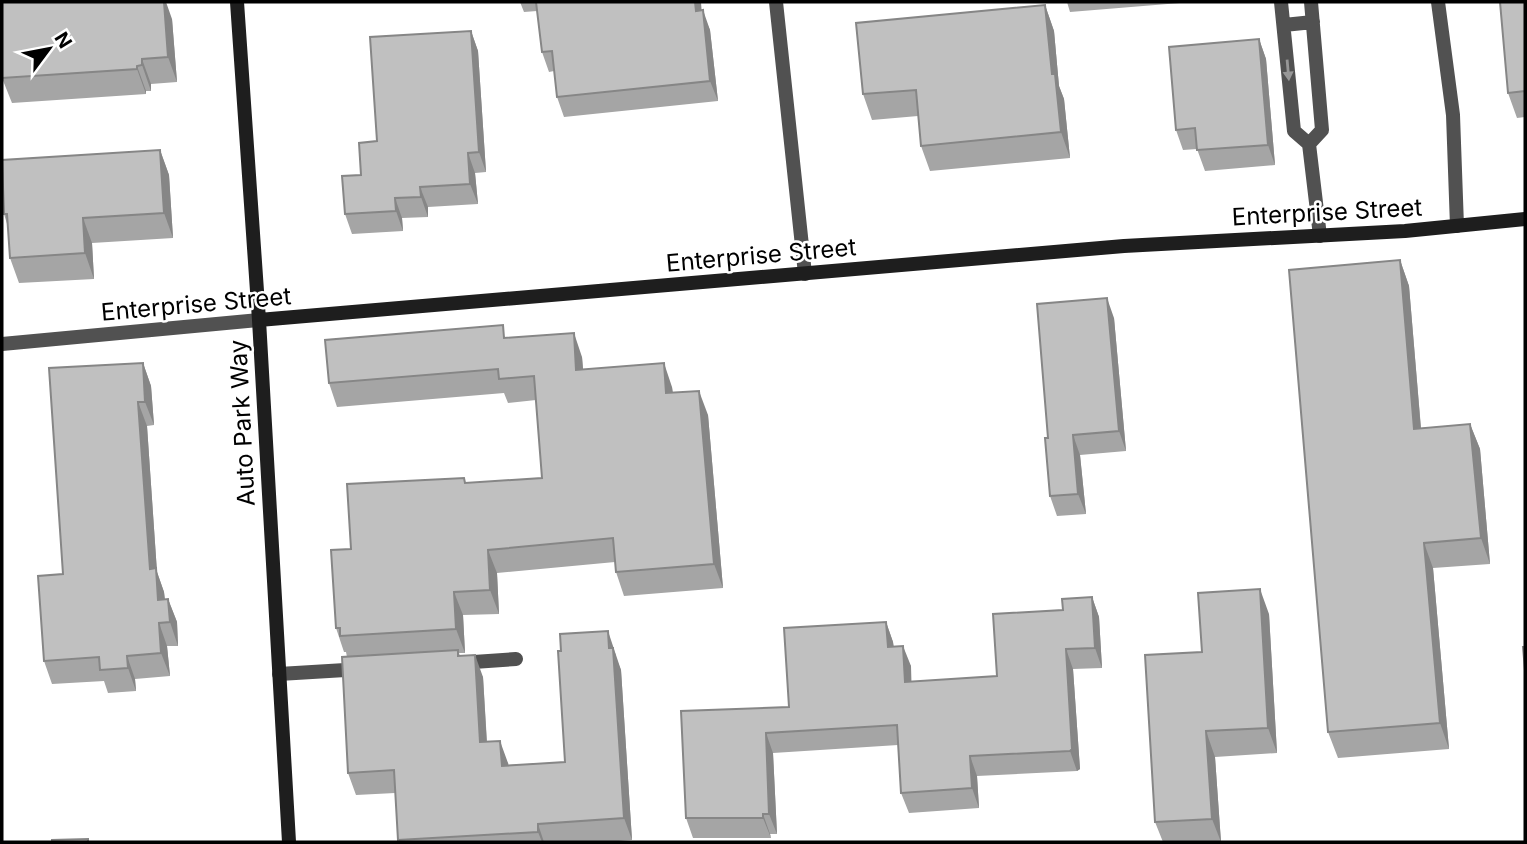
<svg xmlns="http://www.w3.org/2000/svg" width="1527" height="844" font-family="Inter,sans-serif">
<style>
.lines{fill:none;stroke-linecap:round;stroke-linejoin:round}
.lane{stroke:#515151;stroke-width:14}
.street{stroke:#515151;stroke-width:14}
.secondary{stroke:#1e1e1e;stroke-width:14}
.wall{fill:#a5a5a5}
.shaded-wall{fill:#868686}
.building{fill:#c0c0c0;stroke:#868686;stroke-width:2}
.oneway{fill:#979797}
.labels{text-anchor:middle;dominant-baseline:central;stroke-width:5;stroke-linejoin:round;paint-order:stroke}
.street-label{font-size:24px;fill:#000;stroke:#fff}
</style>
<rect width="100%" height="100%" fill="#fff"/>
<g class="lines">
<path class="lane" d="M1281,2L1294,131L1309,144L1320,236
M1438,2L1453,115L1457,226
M1284,25L1313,22
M1309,144L1322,130L1311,2
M459,663L516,659
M279,674L362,669"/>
<path class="street" d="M776,2L805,274
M2,344L259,320"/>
<path class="secondary" d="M237,2L259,320L289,842
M259,320L1124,246L1405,231L1525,219"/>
</g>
<path class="wall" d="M520,2H701V10L710,30L718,101L564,117L557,97L554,71L549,72L542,52L537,11L524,12Z
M1067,2H1192L1070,12Z
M1525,2V117L1517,118L1508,93Z
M1045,5L1054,31L1059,86L1064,99L1070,158L930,171L921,146L918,116L872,120L863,94Z
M172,19L177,82L151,84V91H146V94L12,103L2,78Z
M471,31L478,51L486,172L475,173L478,204L428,207V217L402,218L403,231L352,234L345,214L377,141Z
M1259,39L1266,59L1275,165L1205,171L1197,149L1183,150L1176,130Z
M160,150L169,175L173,238L92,243L94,279L19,283L10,258L8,227L4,214Z
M1400,260L1409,286L1421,428L1470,424L1480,449L1490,564L1433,568L1449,749L1338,758L1328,732Z
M1114,318L1126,451L1080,455L1086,514L1057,516L1050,496L1048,438Z
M508,338L582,357L583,369L672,387L673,393L708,415L723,588L624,596L616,572L615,562L497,573L499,614L463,615L465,653H459L460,656L483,677L487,742L508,763L509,765L565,762L616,653V658L621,670L632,840L605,842H399L395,793L356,795L348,773L347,657L346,652H344L336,628L351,549L466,483L542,478L536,400L508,403L504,393L337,407L329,383Z
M143,363L151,386L154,425L147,426L157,572L164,592L165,599H168L177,622L178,646H167L170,676L135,679L136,691L108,693L104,681L52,684L44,661L63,574Z
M1092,597L1099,617L1102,668L1073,669L1080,769L1077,771L977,776L979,808L909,813L901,793L898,745L773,753L777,834H770L771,838H693L686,818L789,707L886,622L893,642L894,647L911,666V682L997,676L1063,610Z
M1269,614L1277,753L1215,757L1221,842H1163L1155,822L1202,652Z"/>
<path class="shaded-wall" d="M164,2H166L172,19L177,82L168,57Z
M695,2H701L703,31L696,11Z
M1045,5L1054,31L1059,86L1064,99L1070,158L1061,132L1052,74Z
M703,10L710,30L718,101L710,81Z
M471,31L478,51L486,172L479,152Z
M1259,39L1266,59L1275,165L1268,145Z
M142,59L151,84V91L142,65Z
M137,66L146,91V94L137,69Z
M160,150L169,175L173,238L164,213Z
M468,153L475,173L478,204L470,184Z
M420,187L428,207V217L421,197Z
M395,198L402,218L403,231L396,211Z
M83,218L92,243L94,279L85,253Z
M1400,260L1409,286L1423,454L1414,429Z
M1107,298L1114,318L1126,451L1119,431Z
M574,333L582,357L585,394L576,370Z
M143,363L151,386L154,425L145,402Z
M664,363L672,387L675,417L666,393Z
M699,391L708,415L723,588L714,564Z
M138,402L147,426L157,572L164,592L167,623L158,600L150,569Z
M1470,424L1480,449L1490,564L1481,538Z
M1073,435L1080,455L1086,514L1078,494Z
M1424,543L1433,568L1449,749L1440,723Z
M488,550L497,573L499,614L490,590Z
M1260,589L1269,614L1277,753L1268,728Z
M454,592L463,615L465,653L456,629Z
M1092,597L1099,617L1102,668L1095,648Z
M168,599L177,622L178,646L170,622Z
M886,622L893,642L895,667L888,647Z
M159,623L167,646L170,676L161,653Z
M608,631L621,670L632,840L624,818Z
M903,646L911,666L912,702L905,682Z
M1066,649L1073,669L1080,769L1077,771L1070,751Z
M475,655L483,677L488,764L480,742Z
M127,656L135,679L136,691L128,668Z
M1206,731L1215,757L1221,842L1212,819Z
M766,733L773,753L777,834L769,814Z
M500,741L508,763L510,788L502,766Z
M970,756L977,776L979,808L972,788Z
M763,814L770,834L771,838L763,818Z
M538,824L544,842H542L538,832Z"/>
<path class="building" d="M2,2H164L168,57L142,59V65L137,66V69L2,78Z
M536,2H695L696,11L703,10L710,81L557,97L552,51L542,52Z
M1500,2H1525V91L1508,93Z
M1045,5L1052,74H1055L1061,132L921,146L916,90L863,94L856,23Z
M471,31L479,152L468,153L470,184L420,187L421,197L395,198L396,211L345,214L342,176L361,175L359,143L377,141L370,37Z
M1259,39L1268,145L1197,150L1195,128L1176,130L1169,47Z
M160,150L164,213L83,218L85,253L10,258L7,214H4L2,160Z
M1400,260L1414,429L1470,424L1481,538L1424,543L1440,723L1328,732L1289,270Z
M1107,298L1119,431L1073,435L1078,494L1050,496L1045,438H1048L1037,304Z
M503,325L504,338L574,333L576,370L664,363L666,393L699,391L714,564L616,572L613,538L488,550L490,590L454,592L456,629L340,636V628H336L331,550L351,549L347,484L464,478L465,483L542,478L534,376L499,379L498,369L329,383L325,340Z
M143,363L145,402H138L150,569L156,568L158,600L168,599L170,622L159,623L161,653L127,656L128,668L100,670L99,657L44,661L38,576L63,574L49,368Z
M1260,589L1268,728L1206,731L1212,819L1155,822L1145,655L1202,652L1198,593Z
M1092,597L1095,648L1066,649L1072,749L1070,751L970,756L972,788L901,793L897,725L766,733L769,814H763V818H686L681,711L789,707L784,628L886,622L888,647L903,646L905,682L997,676L993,614L1063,610L1062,599Z
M608,631L609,648H613L624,818L538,824V832L398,840L394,770L348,773L342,657L458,650V656L475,655L480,742L500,741L502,766L565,762L558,651H561L560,634Z
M1523,647H1525V670Z
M88,839V842H52V840Z"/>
<defs><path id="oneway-solid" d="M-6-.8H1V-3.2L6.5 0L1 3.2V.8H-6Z" transform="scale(1.75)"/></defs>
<use class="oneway" href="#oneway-solid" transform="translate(1288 70) rotate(85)"/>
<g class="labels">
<g class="street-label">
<text transform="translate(1327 212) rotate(-3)">Enterprise Street</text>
<text transform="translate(761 255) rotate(-5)">Enterprise Street</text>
<text transform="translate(196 304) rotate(-5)">Enterprise Street</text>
<text transform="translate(242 423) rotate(-93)">Auto Park Way</text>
</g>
</g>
<rect width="1527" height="844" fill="none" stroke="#000000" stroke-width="7"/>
<g transform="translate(49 49) rotate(58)" stroke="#ffffff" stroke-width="5" paint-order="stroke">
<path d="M0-5L12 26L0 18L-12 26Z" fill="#000000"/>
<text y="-10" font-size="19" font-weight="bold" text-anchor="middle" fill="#000000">N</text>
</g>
</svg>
